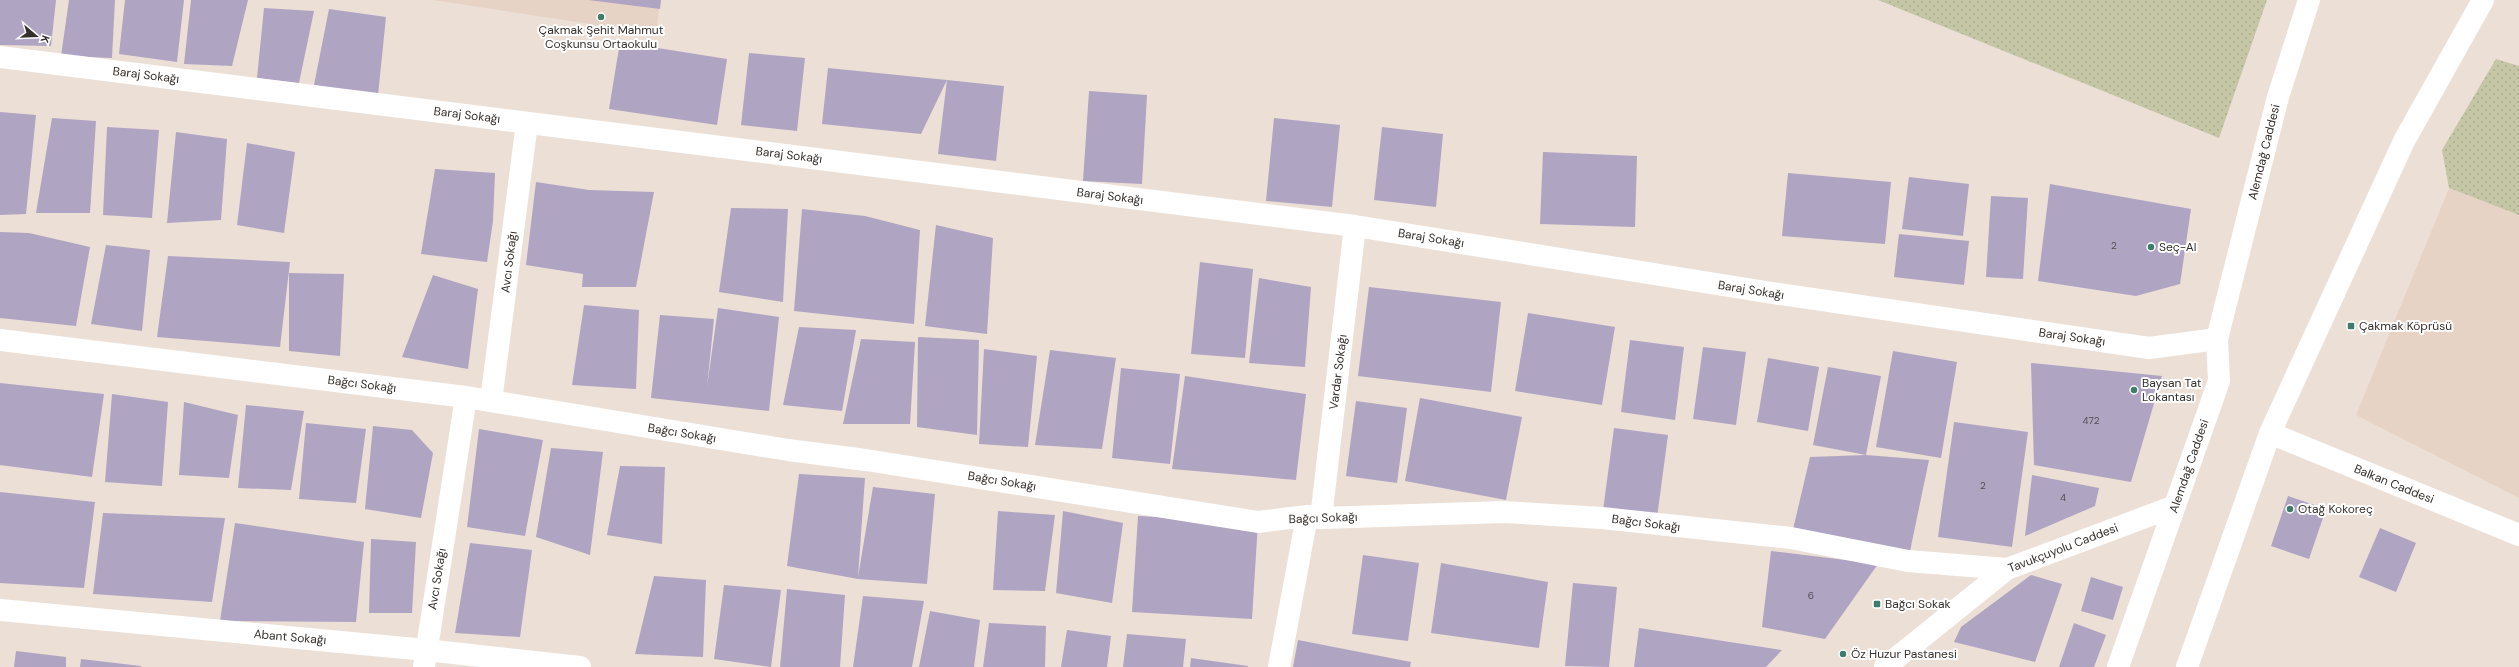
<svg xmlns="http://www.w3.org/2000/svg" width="2519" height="667" font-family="'DM Sans',sans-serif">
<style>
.built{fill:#e7d3c6}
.grass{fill:url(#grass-dots)}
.building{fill:#b0a4c3}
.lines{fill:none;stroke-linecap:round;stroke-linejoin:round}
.minor{stroke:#fff;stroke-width:22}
.tertiary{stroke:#fff;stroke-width:22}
.primary{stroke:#fff;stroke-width:22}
.poi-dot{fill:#3e7d6b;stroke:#fff;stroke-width:1.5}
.labels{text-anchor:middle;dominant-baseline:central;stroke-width:4;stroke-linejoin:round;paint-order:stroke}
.number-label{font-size:10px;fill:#544d52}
.poi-label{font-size:12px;fill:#35302d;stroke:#fff;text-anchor:start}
.street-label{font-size:12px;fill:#35302d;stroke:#fff}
</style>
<defs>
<pattern id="grass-dots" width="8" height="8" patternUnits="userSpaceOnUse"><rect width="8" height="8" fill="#c4c6a6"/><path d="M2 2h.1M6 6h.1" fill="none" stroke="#a9aa8f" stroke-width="1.8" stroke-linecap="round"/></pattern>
</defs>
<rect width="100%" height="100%" fill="#ecdfd6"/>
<path class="built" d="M433,0H660L656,34Z
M2449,188L2519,215V498L2356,415Z"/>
<path class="grass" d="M1878,0H2267L2219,138Z
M2496,59L2519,66V215L2449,188L2442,150Z"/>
<path class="building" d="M0,0H56L51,46L0,45Z
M69,0H115L112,58L61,56Z
M125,0H184L177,62L119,54Z
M191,0H248L232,66L184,64Z
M588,0H661L660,9Z
M264,8L314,11L299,83L257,78Z
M329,9L386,17L378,95L314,85Z
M620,42L727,59L717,125L609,109Z
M749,53L805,58L797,131L741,125Z
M828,68L947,80L1004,86L996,161L938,154L947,80L921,134L822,124Z
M1089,91L1147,95L1142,184L1083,181Z
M0,112L36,115L26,214L0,215Z
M52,118L96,121L90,213H36Z
M1274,118L1340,125L1332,207L1266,201Z
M107,127L159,130L152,218L103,215Z
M1382,127L1443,134L1436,207L1374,200Z
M176,132L227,139L221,220L167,223Z
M247,143L295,152L284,233L237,225Z
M1543,152L1637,156L1635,227L1540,224Z
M435,169L495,173L493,221L487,262L421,254Z
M1788,173L1891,182L1885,244L1782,236Z
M1909,177L1969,184L1963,236L1902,229Z
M536,182L589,190L654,192L636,287H582L583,274L526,265Z
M2050,184L2191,209L2180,284L2136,296L2038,281Z
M1991,196L2028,198L2023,279L1986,277Z
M731,208L788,209L783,302L719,292Z
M802,209L865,216L920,230L914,324L794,311Z
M936,225L993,238L987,334L925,326Z
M0,232L29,233L90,247L76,326L0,318Z
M1899,234L1969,241L1964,285L1894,277Z
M106,245L150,250L142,331L91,324Z
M168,256L290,262L280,347L157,337Z
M1200,262L1253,269L1245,358L1191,354Z
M289,273L344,274L340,356L289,351Z
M433,275L478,289L468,369L402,357Z
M1259,278L1311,287L1305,367L1249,363Z
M1369,287L1501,302L1491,392L1358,376Z
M584,305L639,310L636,389L572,385Z
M718,308L779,317L769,411L651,398L660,315L714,319L707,387Z
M1528,313L1615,327L1602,405L1515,391Z
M799,327L856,330L842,411L783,405Z
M918,337L979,340L977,435L917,427Z
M861,339L915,342L910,424H843Z
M1630,340L1684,347L1675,420L1621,412Z
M1703,347L1746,352L1736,425L1693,419Z
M984,349L1037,356L1028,447L979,444Z
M1050,350L1116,358L1102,449L1035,445Z
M1893,351L1957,362L1941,458L1876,447Z
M1768,358L1819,367L1808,431L1757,422Z
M2031,363L2162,376L2131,482L2034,465Z
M1828,367L1881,376L1866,455L1813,445Z
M1121,368L1180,374L1170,464L1112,458Z
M1185,376L1306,394L1296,480L1172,469Z
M0,383L104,394L92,477L0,465Z
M112,394L168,402L162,486L105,482Z
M1420,398L1522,417L1506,500L1405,481Z
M1356,401L1407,408L1397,483L1346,476Z
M184,402L238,415L229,478L179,475Z
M246,405L304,411L291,490L238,488Z
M1954,422L2028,432L2012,547L1938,537Z
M306,423L366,429L356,503L299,499Z
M373,426L412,430L433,453L421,518L365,509Z
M1614,428L1668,435L1656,525L1602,518Z
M479,429L543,440L525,536L467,527Z
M551,448L603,452L590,555L536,537Z
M1866,455L1929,460L1908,561L1791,538L1810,457Z
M620,466L665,467L662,544L607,535Z
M799,474L865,478L858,577L873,487L935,494L927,584L858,579L787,566Z
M2032,475L2099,488L2095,506L2025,536Z
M0,492L95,502L84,588L0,583Z
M2288,496L2326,509L2309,559L2271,546Z
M998,511L1055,515L1045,591L993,590Z
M1063,511L1123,523L1112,603L1056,593Z
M103,513L225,518L212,602L93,594Z
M1138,516L1258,522L1252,619L1132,612Z
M235,523L364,542L356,622L220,621Z
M2380,528L2416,543L2396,592L2359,577Z
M371,539L416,542L412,613H369Z
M470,543L532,550L520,637L455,633Z
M1771,551L1878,564L1825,639L1762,627Z
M1363,555L1419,563L1408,641L1352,634Z
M1441,563L1548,582L1539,648L1431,633Z
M2031,575L2062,584L2035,662L1954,642L1961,627Z
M654,576L706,580L703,657L635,654Z
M2091,577L2123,587L2113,620L2081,611Z
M1573,583L1617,587L1609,667L1565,666Z
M724,585L781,590L771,667L714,659Z
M787,589L845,595L840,667H780Z
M863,596L924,601L912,667H853Z
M930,611L980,620L974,667H919Z
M989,623L1046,626L1045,667H983Z
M2074,623L2106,635L2094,667H2059Z
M1639,628L1782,650L1766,667H1634Z
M1067,630L1111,636L1107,667H1061Z
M1127,634L1186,639L1183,667H1123Z
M1298,640L1411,662L1410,667H1293Z
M16,651L66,657V667H14Z
M1191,658L1248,666V667H1190Z
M81,659L141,666V667H80Z"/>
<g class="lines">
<path class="minor" d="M0,57L1355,226L1766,292L2149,348L2217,339
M0,340L466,397L788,450L866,460L1258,522L1307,516L1321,518L1504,512L1602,518L1791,538L1908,561L2007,569
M491,401L527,123
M1321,518L1355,226
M0,610L426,650L580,667
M424,667L466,397
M1279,667L1307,516"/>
<path class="tertiary" d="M2270,433L2519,535"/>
<path class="primary" d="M1885,667L2007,569L2175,506
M2118,667L2219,381L2217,339L2278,97L2309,0
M2187,667L2270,433L2404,141L2483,0"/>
</g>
<g class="poi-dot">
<circle cx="601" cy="17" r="4"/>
<circle cx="2151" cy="247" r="4"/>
<rect x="2347" y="322" width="8" height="8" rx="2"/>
<circle cx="2134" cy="390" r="4"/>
<circle cx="2290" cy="509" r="4"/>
<rect x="1873" y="600" width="8" height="8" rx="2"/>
<circle cx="1843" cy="654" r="4"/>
</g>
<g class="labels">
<g class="number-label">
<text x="2114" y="245">2</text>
<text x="2091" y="420">472</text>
<text x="1983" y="485">2</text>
<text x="2063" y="497">4</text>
<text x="1811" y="595">6</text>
</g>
<g class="poi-label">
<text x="601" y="30" text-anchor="middle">Çakmak Şehit Mahmut<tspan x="601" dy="14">Coşkunsu Ortaokulu</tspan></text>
<text x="2159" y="247">Seç-Al</text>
<text x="2359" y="326">Çakmak Köprüsü</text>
<text x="2142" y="383">Baysan Tat<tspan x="2142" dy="14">Lokantası</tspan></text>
<text x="2298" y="509">Otağ Kokoreç</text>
<text x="1885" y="604">Bağcı Sokak</text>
<text x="1851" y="654">Öz Huzur Pastanesi</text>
</g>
<g class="street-label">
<text transform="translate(146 75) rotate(7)">Baraj Sokağı</text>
<text transform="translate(467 115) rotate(7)">Baraj Sokağı</text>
<text transform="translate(2264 152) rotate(-76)">Alemdağ Caddesi</text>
<text transform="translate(789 155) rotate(7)">Baraj Sokağı</text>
<text transform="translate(1110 196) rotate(7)">Baraj Sokağı</text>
<text transform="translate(1431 238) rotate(9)">Baraj Sokağı</text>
<text transform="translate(509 262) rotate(-83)">Avcı Sokağı</text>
<text transform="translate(1751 290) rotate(9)">Baraj Sokağı</text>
<text transform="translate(2072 337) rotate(8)">Baraj Sokağı</text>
<text transform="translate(1338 372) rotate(-83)">Vardar Sokağı</text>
<text transform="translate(362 384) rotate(7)">Bağcı Sokağı</text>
<text transform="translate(682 433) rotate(9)">Bağcı Sokağı</text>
<text transform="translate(2189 466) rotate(-71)">Alemdağ Caddesi</text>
<text transform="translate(1002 481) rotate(9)">Bağcı Sokağı</text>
<text transform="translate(2394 484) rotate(22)">Balkan Caddesi</text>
<text transform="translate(1323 518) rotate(-2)">Bağcı Sokağı</text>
<text transform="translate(1646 523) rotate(7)">Bağcı Sokağı</text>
<text transform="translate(2063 548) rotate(-21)">Tavukçuyolu Caddesi</text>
<text transform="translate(437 579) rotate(-81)">Avcı Sokağı</text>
<text transform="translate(290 637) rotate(5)">Abant Sokağı</text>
</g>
</g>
<g transform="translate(36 36) rotate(109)" stroke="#ffffff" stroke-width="3" paint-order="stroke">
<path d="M0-3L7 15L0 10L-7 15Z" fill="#35302d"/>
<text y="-6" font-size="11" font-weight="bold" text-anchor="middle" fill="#35302d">K</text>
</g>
</svg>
